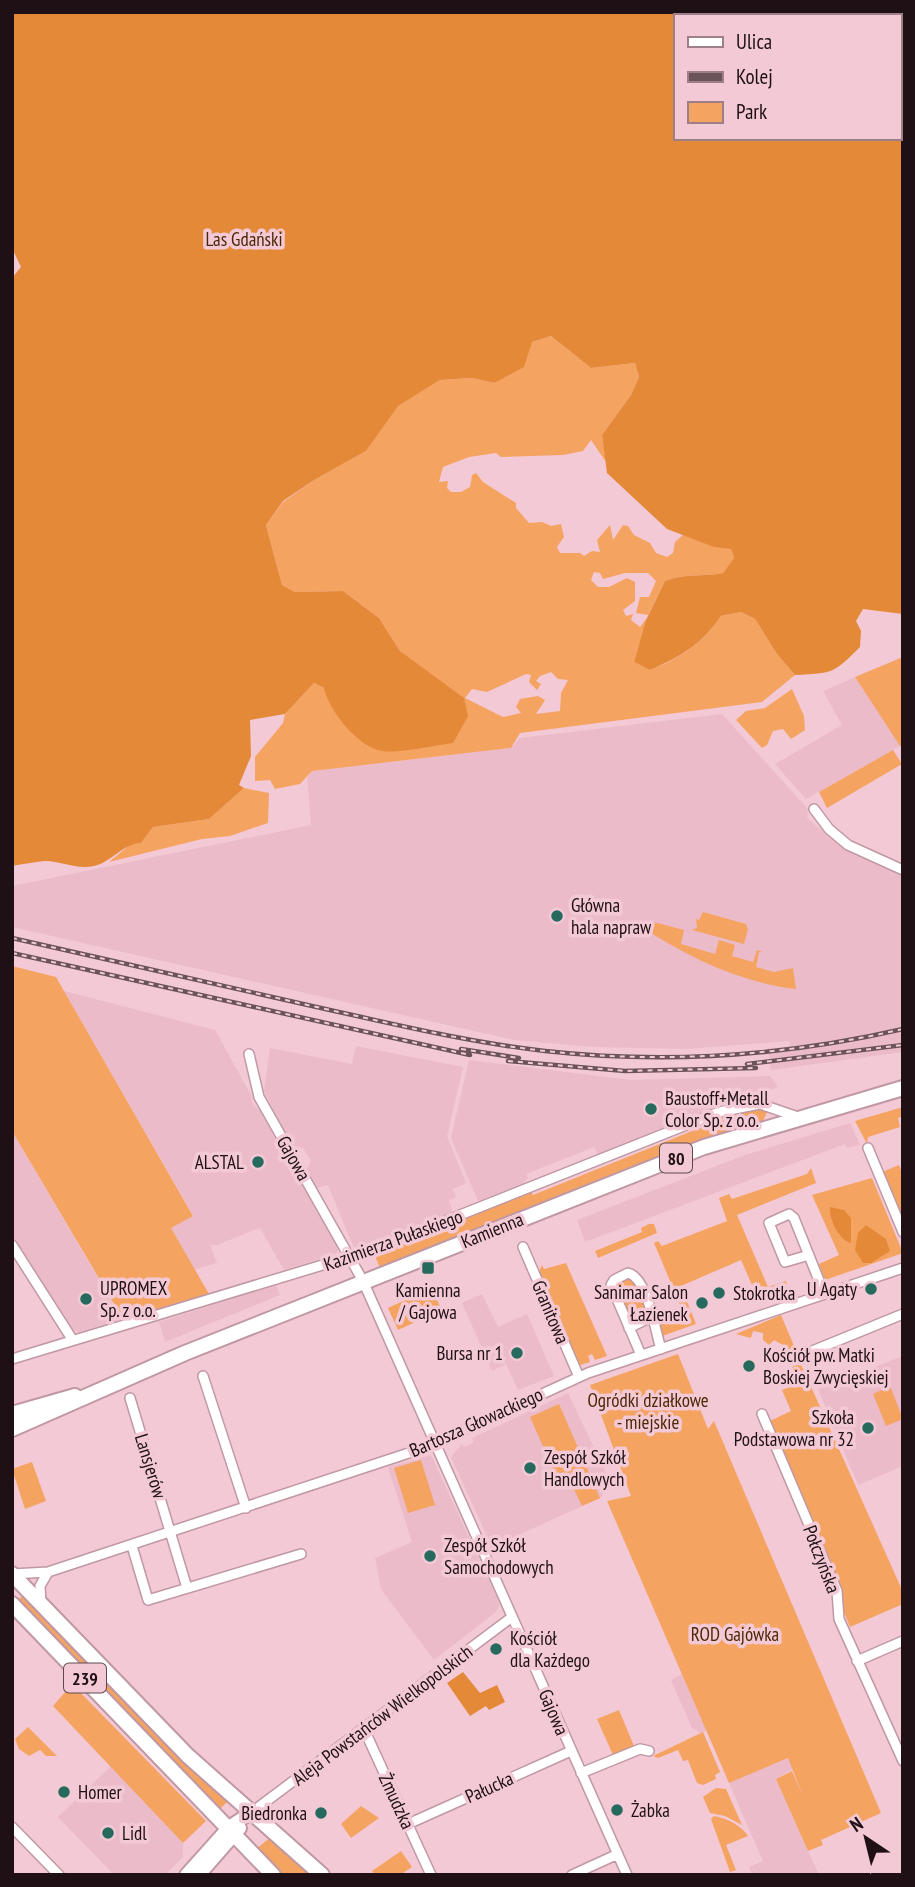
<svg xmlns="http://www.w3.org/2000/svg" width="915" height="1887" font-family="'PT Sans Narrow',sans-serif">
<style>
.built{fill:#ecbbc9}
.green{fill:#f5a361;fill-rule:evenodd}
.forest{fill:#e48938;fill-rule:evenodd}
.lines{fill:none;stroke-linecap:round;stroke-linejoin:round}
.street-casing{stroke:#c098a4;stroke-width:12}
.secondary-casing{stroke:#c098a4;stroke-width:16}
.primary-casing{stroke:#c098a4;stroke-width:18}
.street{stroke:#fff;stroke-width:9}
.secondary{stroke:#fff;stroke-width:12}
.primary{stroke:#fff;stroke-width:14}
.rail-casing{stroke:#6b535a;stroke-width:4.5}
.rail{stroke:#f3c9d5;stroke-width:2;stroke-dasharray:5;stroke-linecap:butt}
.poi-dot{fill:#256a5d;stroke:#f3c9d5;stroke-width:2.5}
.labels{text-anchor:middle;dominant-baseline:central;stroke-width:7;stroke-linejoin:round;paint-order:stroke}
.shield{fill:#f3c9d5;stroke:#5e484f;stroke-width:2}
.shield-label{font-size:18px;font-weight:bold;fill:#1e1015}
.park-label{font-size:19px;fill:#4b2705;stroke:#f3c9d5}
.poi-label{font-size:19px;fill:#1e1015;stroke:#f3c9d5;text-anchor:start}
.street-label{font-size:19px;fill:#1e1015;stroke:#f3c9d5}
</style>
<rect width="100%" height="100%" fill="#f3c9d5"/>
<path class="built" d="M855,677L900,746L806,799L775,764L842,725L823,691Z
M722,714L808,809L807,818L845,850L903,875V1052L771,1070L768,1048L789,1047L790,1041L687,1049L593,1047L514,1040L12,927V886L311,825L307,778L312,771L511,748L520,738Z
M64,991L215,1030L251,1095L253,1105L260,1111L338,1247L337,1253L284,1270L260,1228L217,1245H210L217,1263L194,1270L170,1228L193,1215Z
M356,1046L463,1067L447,1136L466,1183L453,1189L456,1197L449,1200L452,1209L450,1214L360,1248L354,1247L351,1241L328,1185L316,1188L306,1171L311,1160L303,1148L291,1145L264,1091L270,1048L352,1064Z
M469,1060L631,1080L770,1076L778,1087L598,1156L594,1147L526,1174L528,1178L522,1184L478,1201L451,1138Z
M850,1123L860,1145L847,1148L845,1144L585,1242L577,1220L745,1155Z
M12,1131L122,1319L79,1332L70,1329L12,1236Z
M276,1285L280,1295L165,1342L159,1322Z
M482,1294L498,1327L527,1314L554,1376L518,1390L506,1364L492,1371L462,1303Z
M903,1356V1466L858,1485L818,1389Z
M568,1393L609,1479L602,1497L492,1547L451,1457L462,1444L464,1447L474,1442L472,1438Z
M431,1455L500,1604L496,1612L434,1660L381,1589L375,1558L412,1542L388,1467Z
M682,1674L707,1731L701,1733L692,1728L671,1680Z
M788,1758L793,1769L776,1779L819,1875H752L749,1867L763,1861L729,1783Z
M111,1766L183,1843V1857L165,1875H114L58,1817Z"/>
<path class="green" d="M551,336L591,368L635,363L639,377L631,395L602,435L606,462L591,440L583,451L563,455L501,457L496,453L469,457L443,467L439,482L448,481L447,488L451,492H461L470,487L472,475L476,473L483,482L516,503V508L529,523L542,522L551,526L561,524L564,537L557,547L560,553H580L584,556L592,551L600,552L597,540L610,525L613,540L623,525L628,526L634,535L650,543L656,553L667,557L673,553L675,542L683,535L731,549L734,558L723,573C702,577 685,573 665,581L648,615L636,613L640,597H649L656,581L648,573H625L603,579L600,573L594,572L591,580L598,587H609L627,578L635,582V601L623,610L626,616L633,614L631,620L640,627L647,618L634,662L650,670C682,657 701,645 721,616L741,612L755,619L777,654L795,675L762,702L520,733L511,748L312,771L300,784L275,789L270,780L255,781V757L283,723L285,714L314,683L324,688L429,675L400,651L379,618L343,591L295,592L282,585L266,525L283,502L314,480L366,451L397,406L440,380L472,378L494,383L532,342ZM551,672L558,679L568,680L561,693L560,711L536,714L545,700L538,696L520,699L516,707L521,713L503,717L465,698L472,689L487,692L526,674L531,675L529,682L537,690L541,684L536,681L540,676Z
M903,657V745L900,746L855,677Z
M792,689L804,716L805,730L791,739L783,729L773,731L767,745L762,748L736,720L746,711L765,708Z
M893,750L902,764L827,808L819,792Z
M244,788L269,793L268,823L230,836L202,839L109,862L131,844L141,843L153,827L209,819Z
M703,912L746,924L748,929L744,944L692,930L697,928L696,919L699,920Z
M650,921L684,930L681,944L715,954L719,940L735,945L732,956L753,962L757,950L763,952H759L756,967L774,972L793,968L796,989C739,982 690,958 643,928Z
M12,966L56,977L64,991L193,1216L171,1228L209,1294L123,1319L12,1131Z
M903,1107V1116L898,1118L900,1127L868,1137L867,1144L855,1121Z
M760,1108L767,1112L763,1121L650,1160L380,1268L374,1254L531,1191L533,1195L707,1125L706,1120L739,1109Z
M899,1165L903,1175V1221L882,1172Z
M811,1168L816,1183L737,1215L768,1287L786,1281L788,1294L759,1301L741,1260L681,1286L696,1324L662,1336L659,1323L681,1311V1307L654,1243L658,1241L662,1246L727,1221L719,1198L729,1194L732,1199L807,1174Z
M872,1178L903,1253L825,1280L819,1264L839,1255L812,1195Z
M649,1224H654L657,1233L598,1258L595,1251L642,1232L641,1228Z
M566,1263L607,1356L595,1360L592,1354L588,1356L590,1362L577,1366L538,1274L542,1265L544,1269Z
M631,1277L649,1315L633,1323L615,1284Z
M431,1288L442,1310L398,1330L388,1308Z
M781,1315L797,1353L789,1355L788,1348L774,1340L769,1345L763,1340V1333L753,1331L751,1338L736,1334Z
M678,1354L708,1429L714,1421L881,1813L821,1840L823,1845L808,1851L776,1779L792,1771L803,1796L788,1758L729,1783L607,1501L631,1496L590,1385Z
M800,1362L903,1592V1604L850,1627L844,1612L841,1587L768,1422L791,1411L782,1390L790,1387L788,1370Z
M890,1386L903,1419L886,1426L873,1394Z
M559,1404L600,1498L582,1506L567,1475L582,1468L557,1478L530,1417Z
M421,1460L435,1505L408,1513L394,1468Z
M32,1462L46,1501L25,1509L12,1469Z
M12,1595L18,1599L25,1595L230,1799L221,1808L160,1750Z
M72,1684L206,1821L183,1843L53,1706Z
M619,1710L634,1746L613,1755L597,1719Z
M28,1727L57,1756H46L40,1750L29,1756L19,1749L15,1739Z
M703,1732L720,1772L715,1775L716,1779L703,1785L697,1783L688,1760L683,1761L678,1750L658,1758L653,1756Z
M716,1788L726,1789L742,1825L725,1816L710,1813L703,1797Z
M361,1806L379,1818L351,1838L341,1824Z
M714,1816C728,1819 741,1825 748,1836L726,1845L736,1870L730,1872L711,1819Z
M271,1837L311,1875H279L256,1849Z
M401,1851L412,1867L400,1875H375L372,1871Z"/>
<path class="forest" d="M12,12H903V614L863,609L856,621L861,631L860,647C833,674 833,673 795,675L777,654L755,619L741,612L721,616C701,645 682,656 650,670L634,662L646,620L665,581C685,573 702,577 723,573L734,558L731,549L714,547L667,529L607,473L602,435L631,395L639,377L635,363L591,368L551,336L532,342L524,367L494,383L472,378L440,380L398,406L366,451L314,480L283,501L266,525L282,585L295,592L343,591L379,618L400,651L464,698L468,716L453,743C437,745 395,754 382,751C358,747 329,711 324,688L314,683L285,714L250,720L251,756L239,785L244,788L209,819L153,827L141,843C122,844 112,862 94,866C76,870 62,861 45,861C34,862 23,864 12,866V278L21,267L12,248ZM675,16H899V138H675Z
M830,1207L844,1210L851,1218V1243C839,1240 829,1220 830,1207Z
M866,1225L886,1239L890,1251L871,1263H863L855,1250L858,1233Z
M463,1672L480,1693L497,1685L505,1702L489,1710L486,1706L470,1716L447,1683Z"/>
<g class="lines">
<g class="street-casing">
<path id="street" d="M814,809L829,829L848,845L903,870
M249,1054L259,1097L363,1281L627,1875
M868,1148L903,1232
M12,1245L72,1339
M523,1247L579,1377
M809,1255L785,1262L769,1223L789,1214L794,1218L824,1293
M629,1328L653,1316
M641,1355L611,1285L614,1280L628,1273C648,1278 655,1331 661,1349
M800,1356L903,1314
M12,1359L372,1250L719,1112L760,1104L798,1117
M203,1376L246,1508
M130,1398L187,1588
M762,1414L837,1591L839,1619L903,1761
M132,1546L148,1600L301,1554
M12,1574L48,1572L424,1448L588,1373L903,1268
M41,1604L40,1586L48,1572
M857,1661L903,1641
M363,1727L431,1875
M581,1773L640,1749L649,1751
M252,1812L512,1617
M408,1824L571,1751
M12,1827L59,1875
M572,1875L618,1854"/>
</g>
<g class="secondary-casing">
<path id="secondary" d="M186,1875L229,1827L252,1812
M199,1875L240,1828"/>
</g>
<g class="primary-casing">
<path id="primary" d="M12,1414L75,1396
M12,1429L185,1353L704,1147L903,1088
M12,1574L188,1756L322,1875
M12,1604L273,1875"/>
</g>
<use href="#street" class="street"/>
<use href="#secondary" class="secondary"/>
<use href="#primary" class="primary"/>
<g class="rail-casing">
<path id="rail" d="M12,938C112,961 212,983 312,1006C389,1023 466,1042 545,1051C664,1064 786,1056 903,1029
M12,953L470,1055
M461,1049L519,1058
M508,1061L625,1071L756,1068
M747,1064L903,1045"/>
</g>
<use href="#rail" class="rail"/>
</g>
<g class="poi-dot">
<circle cx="557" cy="916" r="7"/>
<circle cx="651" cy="1109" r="7"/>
<circle cx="258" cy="1162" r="7"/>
<rect x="421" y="1261" width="14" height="14" rx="3.5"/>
<circle cx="871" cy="1289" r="7"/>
<circle cx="719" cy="1293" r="7"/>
<circle cx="86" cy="1299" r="7"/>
<circle cx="702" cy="1303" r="7"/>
<circle cx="517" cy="1353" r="7"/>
<circle cx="749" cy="1366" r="7"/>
<circle cx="868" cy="1428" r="7"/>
<circle cx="530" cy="1468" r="7"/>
<circle cx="430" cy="1556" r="7"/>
<circle cx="496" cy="1649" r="7"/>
<circle cx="64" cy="1792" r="7"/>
<circle cx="617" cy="1810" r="7"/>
<circle cx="321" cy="1813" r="7"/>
<circle cx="108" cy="1833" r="7"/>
</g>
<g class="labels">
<g class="shield">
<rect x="660" y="1143.5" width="32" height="29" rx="5"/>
<rect x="64" y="1663.5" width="42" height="29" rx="5"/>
</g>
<g class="shield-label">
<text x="676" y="1158">80</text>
<text x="85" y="1678">239</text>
</g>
<g class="park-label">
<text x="244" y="239">Las Gdański</text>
<text x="648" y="1400">Ogródki działkowe<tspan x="648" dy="22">- miejskie</tspan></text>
<text x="735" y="1634">ROD Gajówka</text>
</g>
<g class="poi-label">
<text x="571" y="905">Główna<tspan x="571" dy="22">hala napraw</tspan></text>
<text x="665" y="1098">Baustoff+Metall<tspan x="665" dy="22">Color Sp. z o.o.</tspan></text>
<text x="244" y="1162" text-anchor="end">ALSTAL</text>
<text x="100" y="1288">UPROMEX<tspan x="100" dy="22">Sp. z o.o.</tspan></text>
<text x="857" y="1289" text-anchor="end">U Agaty</text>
<text x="428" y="1290" text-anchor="middle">Kamienna<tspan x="428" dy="22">/ Gajowa</tspan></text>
<text x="688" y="1292" text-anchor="end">Sanimar Salon<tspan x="688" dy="22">Łazienek</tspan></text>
<text x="733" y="1293">Stokrotka</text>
<text x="503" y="1353" text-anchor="end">Bursa nr 1</text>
<text x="763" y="1355">Kościół pw. Matki<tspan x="763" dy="22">Boskiej Zwycięskiej</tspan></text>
<text x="854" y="1417" text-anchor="end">Szkoła<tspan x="854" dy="22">Podstawowa nr 32</tspan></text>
<text x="544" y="1457">Zespół Szkół<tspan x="544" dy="22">Handlowych</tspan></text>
<text x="444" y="1545">Zespół Szkół<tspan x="444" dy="22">Samochodowych</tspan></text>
<text x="510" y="1638">Kościół<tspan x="510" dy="22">dla Każdego</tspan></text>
<text x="78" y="1792">Homer</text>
<text x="631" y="1810">Żabka</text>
<text x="307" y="1813" text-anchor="end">Biedronka</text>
<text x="122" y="1833">Lidl</text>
</g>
<g class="street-label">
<text transform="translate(294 1158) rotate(60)">Gajowa</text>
<text transform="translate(492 1230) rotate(-22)">Kamienna</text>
<text transform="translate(393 1240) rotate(-20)">Kazimierza Pułaskiego</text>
<text transform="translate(551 1312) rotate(67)">Granitowa</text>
<text transform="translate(476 1422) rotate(-24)">Bartosza Głowackiego</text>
<text transform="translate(151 1466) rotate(73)">Lansjerów</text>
<text transform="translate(822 1559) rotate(69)">Połczyńska</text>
<text transform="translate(554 1712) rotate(67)">Gajowa</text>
<text transform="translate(382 1715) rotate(-37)">Aleja Powstańców Wielkopolskich</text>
<text transform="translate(489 1787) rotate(-24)">Pałucka</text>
<text transform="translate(397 1801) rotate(65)">Żmudzka</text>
</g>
</g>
<rect width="915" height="1887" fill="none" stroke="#1e1015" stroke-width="28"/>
<rect x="674" y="14" width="228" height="126" fill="#f3c9d5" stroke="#9e7f88" stroke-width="2"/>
<rect x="688" y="37" width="35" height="10" fill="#ffffff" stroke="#9e7f88" stroke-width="2"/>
<text x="736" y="49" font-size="21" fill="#1e1015">Ulica</text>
<rect x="688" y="72" width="35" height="10" fill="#6b535a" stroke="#9e7f88" stroke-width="2"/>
<text x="736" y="84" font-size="21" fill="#1e1015">Kolej</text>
<rect x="688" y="102" width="35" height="21" fill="#f5a361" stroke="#9e7f88" stroke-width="2"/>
<text x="736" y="119" font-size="21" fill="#1e1015">Park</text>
<g transform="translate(866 1838) rotate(325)" stroke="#f3c9d5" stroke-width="5" paint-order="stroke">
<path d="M0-5L12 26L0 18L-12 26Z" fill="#1e1015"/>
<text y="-10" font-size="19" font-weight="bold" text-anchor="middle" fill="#1e1015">N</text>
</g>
</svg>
